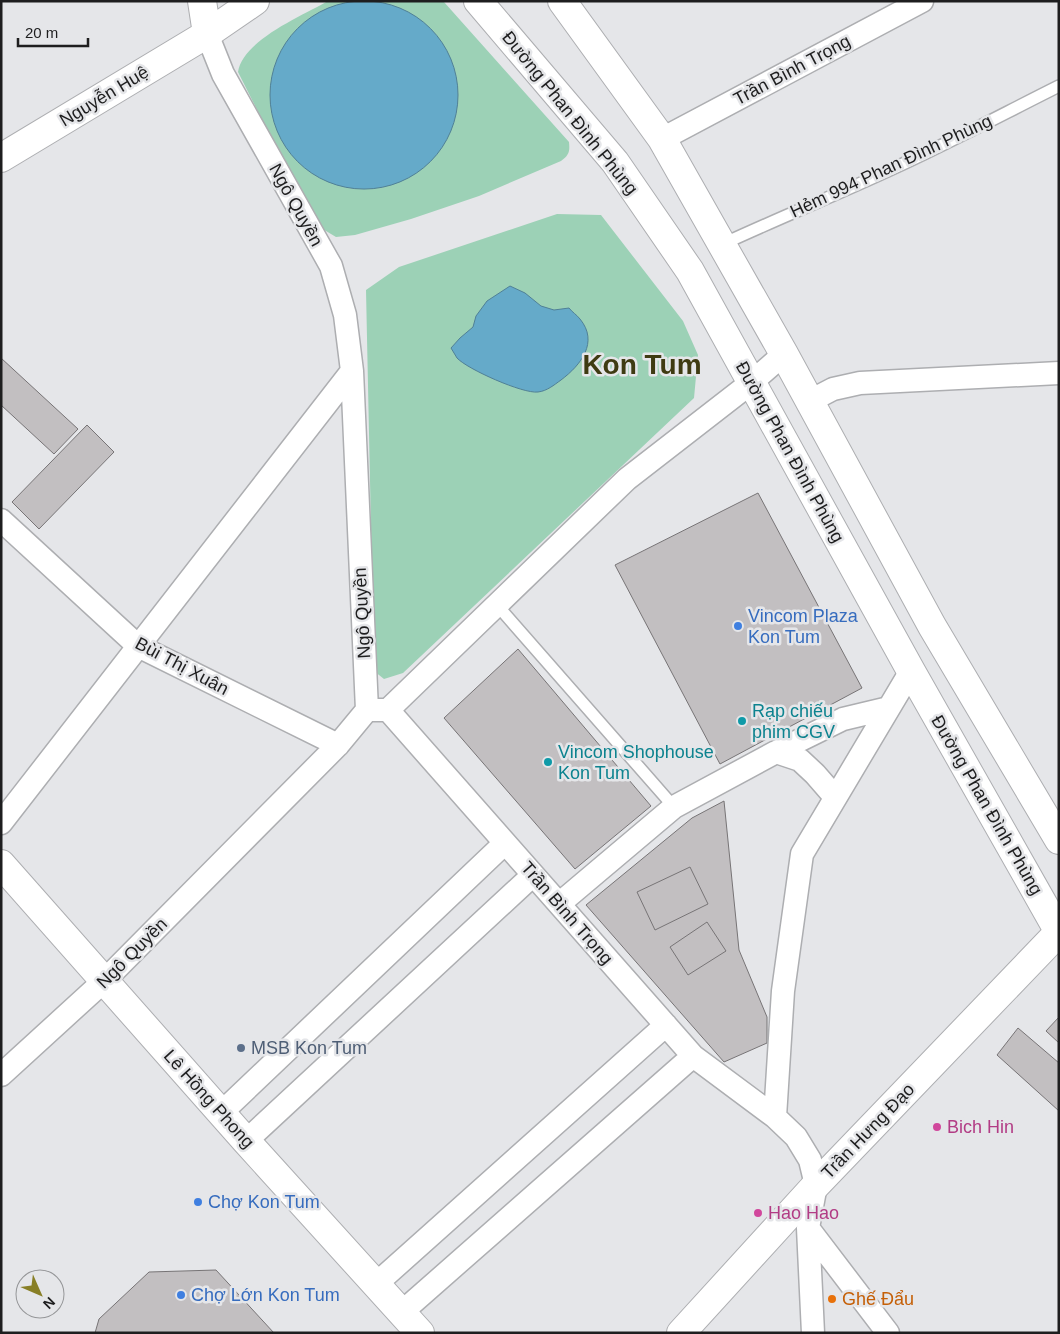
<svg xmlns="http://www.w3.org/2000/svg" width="1060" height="1334" font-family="Helvetica,sans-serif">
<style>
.green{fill:#9cd1b6}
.water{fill:#65aac9;stroke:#508096}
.building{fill:#c2bfc1;stroke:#777476}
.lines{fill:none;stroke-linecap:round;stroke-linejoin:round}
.service-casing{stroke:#adaeb1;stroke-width:14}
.minor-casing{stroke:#adaeb1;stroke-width:25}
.tertiary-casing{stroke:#adaeb1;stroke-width:30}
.primary-casing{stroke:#adaeb1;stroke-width:30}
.service{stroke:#fff;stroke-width:11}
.minor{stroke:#fff;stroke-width:22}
.tertiary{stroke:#fff;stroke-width:28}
.primary{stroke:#fff;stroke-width:28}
.shop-dot{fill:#3f7fe0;stroke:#e5e6e9;stroke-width:2}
.culture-dot{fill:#0f9aa8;stroke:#e5e6e9;stroke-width:2}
.service-dot{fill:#5c6f8a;stroke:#e5e6e9;stroke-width:2}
.hotel-dot{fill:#d1479c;stroke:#e5e6e9;stroke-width:2}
.food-dot{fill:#e8710a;stroke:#e5e6e9;stroke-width:2}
.labels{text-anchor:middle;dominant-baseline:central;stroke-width:5;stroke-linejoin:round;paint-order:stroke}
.street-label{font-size:18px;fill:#1e1e1f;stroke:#e5e6e9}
.shop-label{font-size:18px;fill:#366cbe;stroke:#e5e6e9;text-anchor:start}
.culture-label{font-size:18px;fill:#0d838f;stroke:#e5e6e9;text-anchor:start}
.service-label{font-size:18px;fill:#4e5e75;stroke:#e5e6e9;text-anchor:start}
.hotel-label{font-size:18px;fill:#b23c85;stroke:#e5e6e9;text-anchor:start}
.food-label{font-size:18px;fill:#c56008;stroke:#e5e6e9;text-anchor:start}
.town-label{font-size:28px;font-weight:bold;fill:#3f3b12;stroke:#e5e6e9}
</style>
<rect width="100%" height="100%" fill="#e5e6e9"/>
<path class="green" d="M328,1L444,2L569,142C570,152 569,155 561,161L479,196L411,219L355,235L336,237L321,228L312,219L238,72C243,40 302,16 328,1Z
M557,214L601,215L683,321L698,355L694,398L403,673L384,679L374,671L366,290L399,267Z"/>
<path class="water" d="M270 95a94 94 0 1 1 188 0a94 94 0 1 1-188 0Z
M510,286L525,293L541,306L554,310L569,308C572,312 577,315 580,319C599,342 581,365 561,380C554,385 547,391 538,392C523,394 467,369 457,358C455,355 453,351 451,348L460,338L473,327L476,316L487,301Z"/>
<path class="building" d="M1,358L78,429L54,454L1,405Z
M87,425L114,452L39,529L12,502Z
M758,493L862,688L720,764L615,565Z
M518,649L651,806L575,869L444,718Z
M724,801L739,950L767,1017V1043L724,1062L586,905L692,818Z
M690,867L708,904L655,930L637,892Z
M707,922L726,951L688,975L670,947Z
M1059,1017V1043L1046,1031Z
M1018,1028L1059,1063V1111L997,1055Z
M216,1270L274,1333H95L99,1319L149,1272Z"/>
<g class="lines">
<g class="service-casing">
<path id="service" d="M723,244C779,218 836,195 892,169C949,143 1003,114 1059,86
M497,605L674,807"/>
</g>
<g class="minor-casing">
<path id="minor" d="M662,139L922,1
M810,401L833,389L860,383L1059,373
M1,520L138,646L338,745
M367,710H388L693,1056L775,1117L796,1137L810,1160L816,1185L808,1228L888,1333
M388,710L627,479L752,382L784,354
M776,752L800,760L815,774L835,797
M1,823L352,371
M559,904L674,807L776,752L843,719L889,708
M1,1075L104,981L338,745L367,710L352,371L345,315L331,266L223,74L207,34
M221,1113L505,843
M775,1117L783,991L802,854L911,671
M246,1141L533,875
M808,1228L813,1333
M376,1284L666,1025
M402,1312L693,1056"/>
</g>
<g class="tertiary-casing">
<path id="tertiary" d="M202,1L207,34
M1,158L207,34L255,1
M1,864L246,1141L420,1333
M681,1333L816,1185L1059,932"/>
</g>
<g class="primary-casing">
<path id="primary" d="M478,1L615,162L690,271L911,671L1059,932
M562,1L662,139L784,354L932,626L1059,840"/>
</g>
<use href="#service" class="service"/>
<use href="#minor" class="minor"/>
<use href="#tertiary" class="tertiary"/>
<use href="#primary" class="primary"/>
</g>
<g class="shop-dot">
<circle cx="738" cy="626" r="5"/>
<circle cx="198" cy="1202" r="5"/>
<circle cx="181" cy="1295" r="5"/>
</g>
<g class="culture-dot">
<circle cx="742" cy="721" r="5"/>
<circle cx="548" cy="762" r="5"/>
</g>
<circle class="service-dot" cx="241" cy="1048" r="5"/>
<g class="hotel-dot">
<circle cx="937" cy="1127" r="5"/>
<circle cx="758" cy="1213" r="5"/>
</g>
<circle class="food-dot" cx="832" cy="1299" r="5"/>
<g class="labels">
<g class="street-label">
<text transform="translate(792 70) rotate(-28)">Trần Bình Trọng</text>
<text transform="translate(104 96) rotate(-31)">Nguyễn Huệ</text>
<text transform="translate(570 113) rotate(51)">Đường Phan Đình Phùng</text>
<text transform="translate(891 166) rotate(-25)">Hẻm 994 Phan Đình Phùng</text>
<text transform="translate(296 205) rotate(61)">Ngô Quyền</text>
<text transform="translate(790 452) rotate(61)">Đường Phan Đình Phùng</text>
<text transform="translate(362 613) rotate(-93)">Ngô Quyền</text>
<text transform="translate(182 666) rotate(28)">Bùi Thị Xuân</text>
<text transform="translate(987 805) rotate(60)">Đường Phan Đình Phùng</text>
<text transform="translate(567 913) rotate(49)">Trần Bình Trọng</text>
<text transform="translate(132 953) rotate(-45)">Ngô Quyền</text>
<text transform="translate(209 1099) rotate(48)">Lê Hồng Phong</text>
<text transform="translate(868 1131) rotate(-46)">Trần Hưng Đạo</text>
</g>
<g class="shop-label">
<text x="748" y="616">Vincom Plaza<tspan x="748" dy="21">Kon Tum</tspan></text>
<text x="208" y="1202">Chợ Kon Tum</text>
<text x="191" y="1295">Chợ Lớn Kon Tum</text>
</g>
<g class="culture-label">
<text x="752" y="711">Rạp chiếu<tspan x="752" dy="21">phim CGV</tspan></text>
<text x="558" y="752">Vincom Shophouse<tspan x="558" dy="21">Kon Tum</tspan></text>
</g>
<g class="service-label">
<text x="251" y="1048">MSB Kon Tum</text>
</g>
<g class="hotel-label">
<text x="947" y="1127">Bich Hin</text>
<text x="768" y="1213">Hao Hao</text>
</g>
<g class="food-label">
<text x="842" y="1299">Ghế Đẩu</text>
</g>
<g class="town-label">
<text x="642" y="364">Kon Tum</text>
</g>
</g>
<rect width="1060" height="1334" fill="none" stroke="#1e1e1f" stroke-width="5"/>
<g transform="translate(40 1294) rotate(135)"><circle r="24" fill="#e5e6e9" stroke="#959698"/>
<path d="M0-4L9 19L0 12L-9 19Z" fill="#887f26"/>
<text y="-8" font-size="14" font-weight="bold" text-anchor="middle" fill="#1e1e1f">N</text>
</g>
<path d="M18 38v8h70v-8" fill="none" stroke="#1e1e1f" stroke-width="2.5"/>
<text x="25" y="38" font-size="15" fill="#1e1e1f" stroke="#e5e6e9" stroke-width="4" paint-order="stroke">20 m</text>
</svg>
